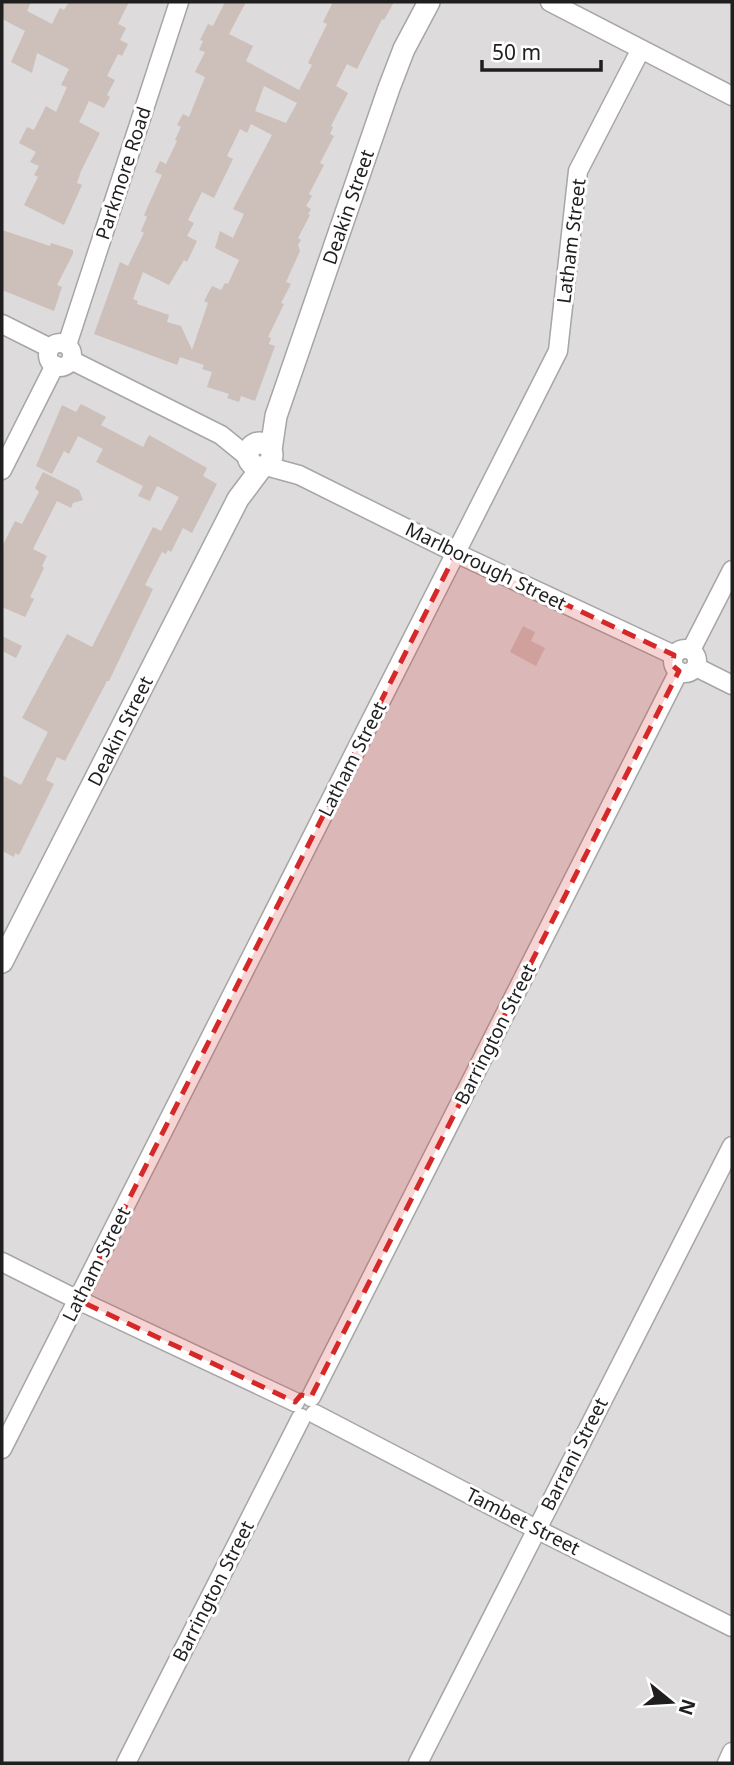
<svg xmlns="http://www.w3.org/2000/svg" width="734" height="1765" font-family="'Noto Sans',sans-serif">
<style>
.residential{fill:#dddbdc}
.building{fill:#cdbfba;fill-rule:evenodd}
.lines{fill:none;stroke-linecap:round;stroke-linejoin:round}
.minor-casing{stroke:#a6a6a6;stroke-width:21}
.tertiary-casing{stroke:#a6a6a6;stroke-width:24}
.minor{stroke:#fff;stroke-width:18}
.tertiary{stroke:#fff;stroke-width:21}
.marked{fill:#d62828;fill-opacity:0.2;stroke:#d62828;stroke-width:5;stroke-dasharray:14 9;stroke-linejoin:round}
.labels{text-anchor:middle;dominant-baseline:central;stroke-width:6;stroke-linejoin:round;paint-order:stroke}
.street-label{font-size:19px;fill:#1f1f1f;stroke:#fff}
</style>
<rect width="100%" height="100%" fill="#f0eae4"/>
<path class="residential" d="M2,2H732V1763H2Z"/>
<path class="building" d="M2,2H31L27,11L52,24L60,8L64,10L69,2H129L118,24L126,28L120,40L128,44L122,56L118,54L107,76L115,80L107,95L110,97L104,108L89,101L79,122L100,133L81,171L77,183L82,185L64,225L24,205L38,177L34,175L39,166L30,162L36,152L19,143L27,127L34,130L46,106L56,112L67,87L61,85L69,69L37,53L32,73L11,62L25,31L2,19Z
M225,2H246L229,34L253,46L246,61L299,90L312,65L308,63L327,24L323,22L333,2H394L384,20L382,19L357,69L347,64L336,86L348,93L331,126L333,127L330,134L334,136L320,163L324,165L309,194L312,196L306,206L311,209L308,214L310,215L298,238L301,240L298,245L300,251L286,282L291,284L281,303L284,304L268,337L271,338L269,344L275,346L255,401L241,396L239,402L227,398L229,394L207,387L212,372L202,369L204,365L180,357L177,365L94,334L120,262L128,266L144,233L141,231L147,217L144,215L162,175L155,172L160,161L166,164L177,141L175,140L181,127L177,125L183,114L189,117L205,77L195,72L205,52L199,50L203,41L200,40L208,24L213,26ZM264,86L297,103L286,123L255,111ZM251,124L272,135L233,209L244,214L233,238L220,231L215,248L239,260L228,284L225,283L221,290L212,286L204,301L208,303L192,350L181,326L167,322L169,315L137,304L138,301L133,299L143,272L169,285L184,260L187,262L197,241L187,236L194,223L188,220L202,192L214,198L233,159L227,156L240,129L247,133Z
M2,230L50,246L51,243L73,250V254L57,285L62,287L54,311L2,290Z
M81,404L106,417L101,425L143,447L149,435L207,468L203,476L217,484L192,533L183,528L171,552L168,550L166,554L162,552L145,585L153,589L109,681H107L65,761L57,757L46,780L54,784L19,855L15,853L14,857L2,851V775L21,785L48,732L22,718L67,634L92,647L153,527L161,531L179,497L157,486L150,501L138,496L143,486L96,462L103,449L78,436L69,454L64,451L52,474L36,466L62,405L76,412Z
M43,472L79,490L83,500L73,503L71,508L57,501L33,549L47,556L42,566L44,568L30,597L34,599L25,617L2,607V547L15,521L22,524L39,492L35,488Z
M523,626L535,632L531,641L545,648L536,666L510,652Z
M2,636L22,646L16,658L2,651Z"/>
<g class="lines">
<g class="minor-casing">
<path id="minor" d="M550,2L732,96
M2,324L50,348
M48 355a12 12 0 1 1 24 0a12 12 0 1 1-24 0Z
M67,345L179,2
M71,360L221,435L248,457
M266,466L299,475L456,553L674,655
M2,470L55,365
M673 661a12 12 0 1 1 24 0a12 12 0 1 1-24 0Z
M691,650L732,570
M696,667L732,685
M2,1262L78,1300L295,1402
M311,1397L679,671
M315,1414L536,1529L732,1627
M2,1449L558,351L578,171L641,49
M126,1763L301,1418
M418,1763L732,1146
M727,1763L732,1752"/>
</g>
<g class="tertiary-casing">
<path id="tertiary" d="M248 455a12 12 0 1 1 24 0a12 12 0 1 1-24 0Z
M271,450L276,416L389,88L404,49L429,2
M2,962L238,499L262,467"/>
</g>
<use href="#minor" class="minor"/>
<use href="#tertiary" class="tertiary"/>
</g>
<path class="marked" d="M456,553L674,655L672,665L679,671L311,1397L301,1395L295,1402L78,1300Z"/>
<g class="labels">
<g class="street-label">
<text transform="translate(123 173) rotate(-72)">Parkmore Road</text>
<text transform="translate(348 207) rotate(-71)">Deakin Street</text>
<text transform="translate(571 241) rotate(-83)">Latham Street</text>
<text transform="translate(486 566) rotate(26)">Marlborough Street</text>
<text transform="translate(120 731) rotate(-63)">Deakin Street</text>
<text transform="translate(352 759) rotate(-63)">Latham Street</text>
<text transform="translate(495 1034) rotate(-63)">Barrington Street</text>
<text transform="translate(96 1264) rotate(-63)">Latham Street</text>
<text transform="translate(574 1454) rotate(-63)">Barrani Street</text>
<text transform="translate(523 1521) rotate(27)">Tambet Street</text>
<text transform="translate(213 1591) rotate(-63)">Barrington Street</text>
</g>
</g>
<rect width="734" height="1765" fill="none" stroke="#1f1f1f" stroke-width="7"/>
<g transform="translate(671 1702) rotate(108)" stroke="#ffffff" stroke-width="5" paint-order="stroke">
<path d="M0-5L12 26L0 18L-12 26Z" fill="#1f1f1f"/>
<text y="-10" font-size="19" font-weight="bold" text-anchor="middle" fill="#1f1f1f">N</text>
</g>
<path d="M482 60v10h119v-10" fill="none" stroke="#1f1f1f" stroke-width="3.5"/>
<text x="492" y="60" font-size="21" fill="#1f1f1f" stroke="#ffffff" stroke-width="5" paint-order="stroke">50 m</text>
</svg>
